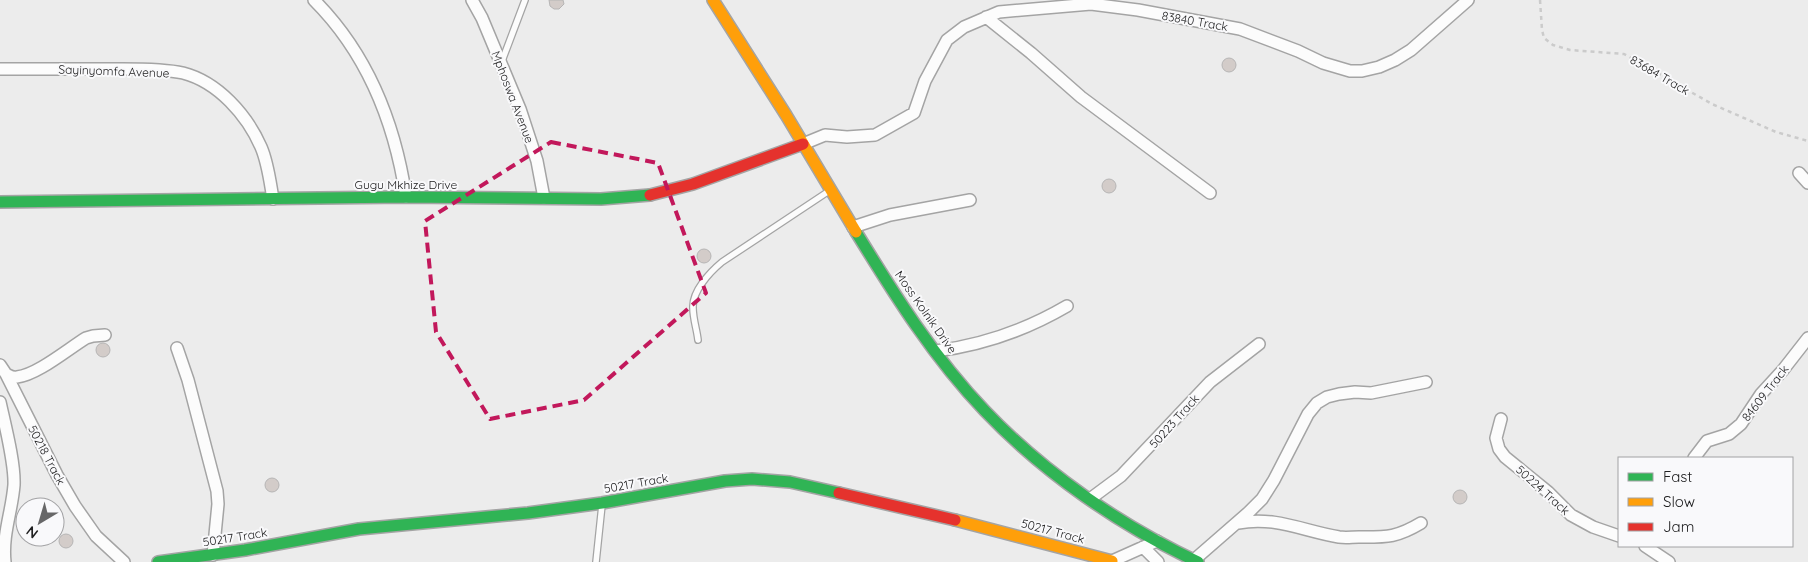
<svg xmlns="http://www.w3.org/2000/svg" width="1808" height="562" font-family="Quicksand,sans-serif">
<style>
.building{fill:#d3ccc9;stroke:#b6b5b5}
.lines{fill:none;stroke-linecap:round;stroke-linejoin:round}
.lane-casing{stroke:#a4a4a4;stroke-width:8}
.street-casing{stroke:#a4a4a4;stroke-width:14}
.fast-casing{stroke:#a4a4a4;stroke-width:14}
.slow-casing{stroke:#a4a4a4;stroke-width:14}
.jam-casing{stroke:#a4a4a4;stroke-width:14}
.path{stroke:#cbcbcb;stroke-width:2.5;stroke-dasharray:4 4;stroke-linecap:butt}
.lane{stroke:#fcfcfc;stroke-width:5.5}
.street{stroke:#fcfcfc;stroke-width:11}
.fast{stroke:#30b455;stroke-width:11}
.slow{stroke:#ff9f0a;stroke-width:11}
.jam{stroke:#e5322d;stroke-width:11}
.marked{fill:none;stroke:#c2185b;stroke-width:4;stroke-dasharray:10 6;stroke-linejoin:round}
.labels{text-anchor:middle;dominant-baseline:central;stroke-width:4;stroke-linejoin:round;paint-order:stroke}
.street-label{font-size:12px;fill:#202021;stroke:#f9f9fb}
</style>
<rect width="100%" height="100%" fill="#ececec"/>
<path class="building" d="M549,0H563L564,4L559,9H554L550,6Z
M1222 65a7 7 0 1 1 14 0a7 7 0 1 1-14 0Z
M1102 186a7 7 0 1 1 14 0a7 7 0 1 1-14 0Z
M697 256a7 7 0 1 1 14 0a7 7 0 1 1-14 0Z
M96 350a7 7 0 1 1 14 0a7 7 0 1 1-14 0Z
M265 485a7 7 0 1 1 14 0a7 7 0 1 1-14 0Z
M1453 497a7 7 0 1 1 14 0a7 7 0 1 1-14 0Z
M59 541a7 7 0 1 1 14 0a7 7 0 1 1-14 0Z"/>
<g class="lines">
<g class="lane-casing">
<path id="lane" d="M502,61L525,0
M698,340C697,330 693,319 693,308C692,291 710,272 722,262L829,191
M596,562L602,505"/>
</g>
<g class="street-casing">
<path id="street" d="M314,0C367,53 395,124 406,197
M472,0L482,18L520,109L537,161L544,198
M986,17L1031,53L1081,97L1210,193
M0,69C36,69 71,69 107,69C130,69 161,68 183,73C218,82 247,115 261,147C268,163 270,182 273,199
M803,144L825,135L847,137L875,135L914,113L925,81L947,40L964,27L999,12L1091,4L1138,10L1240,29L1298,51L1323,63L1350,71H1362L1379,67L1395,60L1411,50L1468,0
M1799,173L1808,183
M853,227L890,215L970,200
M177,348L188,380L217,491L218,504L213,555
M936,351C983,345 1026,330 1067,306
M0,365L6,374L57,475L75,506L96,536L124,562
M6,374C10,376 13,378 17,377C37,375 68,349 86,338L93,336L105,335
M0,402C5,425 15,463 14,485C12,511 2,535 5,562
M1501,419L1496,438L1499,449L1505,457L1548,492L1571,515L1593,527L1619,536
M1694,458L1707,441L1729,434L1741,424L1761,394L1783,370L1808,338
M1090,499L1121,476L1210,382L1259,344
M1238,523C1276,516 1303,531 1339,537C1346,538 1352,537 1359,537C1386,537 1396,538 1421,523
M1645,546L1669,562
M1143,547L1158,562
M1194,560L1249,512L1262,499L1274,480L1308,414L1317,403L1327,397L1339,394L1355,392L1371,393L1426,382
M1110,562L1157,541"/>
</g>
<g class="fast-casing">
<path id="fast" d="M0,202L406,197L601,199L650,195
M856,232C894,294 934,358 985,411C1044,473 1121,526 1198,562
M158,562L245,550L359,529L528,513L602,503L725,481L752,479L790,482L839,493"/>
</g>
<g class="slow-casing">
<path id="slow" d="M713,0L786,115L856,232
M955,520L1112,561"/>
</g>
<g class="jam-casing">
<path id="jam" d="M650,195L693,184L803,144
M839,493L955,520"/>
</g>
<path class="path" d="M1540,0L1542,30L1544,38L1553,45L1570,50L1624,54L1712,104L1776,132L1808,141"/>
<use href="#lane" class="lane"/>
<use href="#street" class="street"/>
<use href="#fast" class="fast"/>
<use href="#slow" class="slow"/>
<use href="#jam" class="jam"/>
</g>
<path class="marked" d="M551,142L658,163L706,293L584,400L490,419L436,332L425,221Z"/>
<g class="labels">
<g class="street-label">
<text transform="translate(1195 21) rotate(10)">83840 Track</text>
<text transform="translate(114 71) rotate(2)">Sayinyomfa Avenue</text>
<text transform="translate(1660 75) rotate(30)">83684 Track</text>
<text transform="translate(513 97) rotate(69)">Mphoswa Avenue</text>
<text x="406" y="184">Gugu Mkhize Drive</text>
<text transform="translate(926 312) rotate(55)">Moss Kolnik Drive</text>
<text transform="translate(1765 393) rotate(-52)">84609 Track</text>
<text transform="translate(1174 421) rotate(-48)">50223 Track</text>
<text transform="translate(47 455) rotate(62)">50218 Track</text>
<text transform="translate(636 483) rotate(-10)">50217 Track</text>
<text transform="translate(1543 490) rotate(42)">50224 Track</text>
<text transform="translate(1053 531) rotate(15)">50217 Track</text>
<text transform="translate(235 537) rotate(-9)">50217 Track</text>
</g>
</g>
<rect x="1618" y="457" width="175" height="90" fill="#f9f9fb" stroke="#a2a2a4"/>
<rect x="1628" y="473" width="25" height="8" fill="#30b455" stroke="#a2a2a4"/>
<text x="1663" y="482" font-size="15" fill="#202021">Fast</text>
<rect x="1628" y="498" width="25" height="8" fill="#ff9f0a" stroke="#a2a2a4"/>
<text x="1663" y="507" font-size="15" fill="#202021">Slow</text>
<rect x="1628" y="523" width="25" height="8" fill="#e5322d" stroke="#a2a2a4"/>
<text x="1663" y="532" font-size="15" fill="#202021">Jam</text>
<g transform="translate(40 522) rotate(218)"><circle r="24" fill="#f9f9fb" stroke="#a2a2a4"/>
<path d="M0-4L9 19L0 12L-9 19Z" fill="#676768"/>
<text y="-8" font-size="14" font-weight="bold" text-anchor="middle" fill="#202021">N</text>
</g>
</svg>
